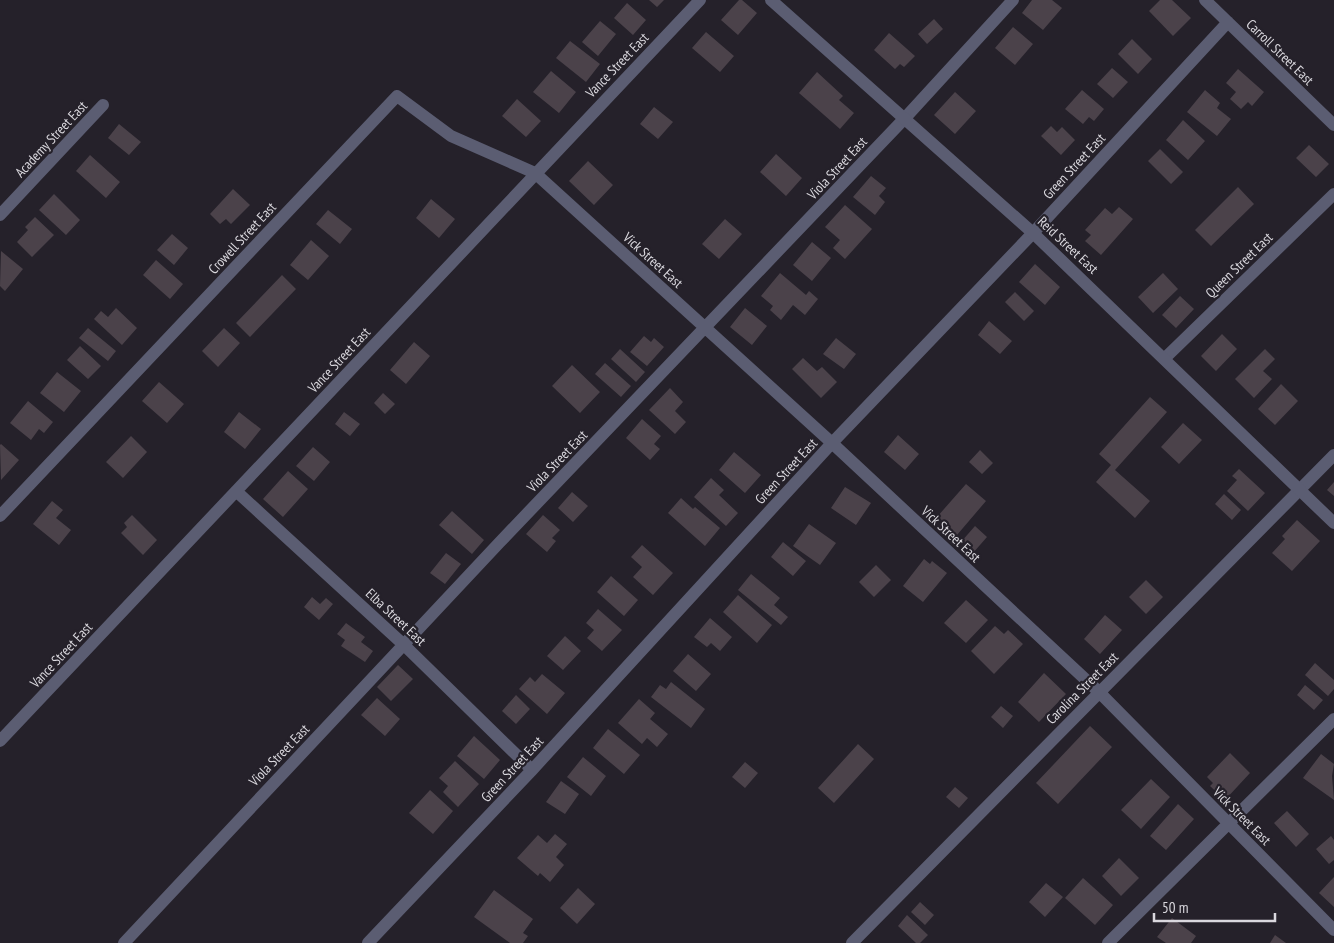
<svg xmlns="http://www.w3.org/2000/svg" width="1334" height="943" font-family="'PT Sans Narrow',sans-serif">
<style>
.building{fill:#4b424a}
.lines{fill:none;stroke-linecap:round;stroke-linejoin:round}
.minor{stroke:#5b5d72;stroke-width:12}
.tertiary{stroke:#5b5d72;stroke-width:12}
.labels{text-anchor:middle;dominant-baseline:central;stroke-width:4.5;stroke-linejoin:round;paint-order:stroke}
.street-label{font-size:14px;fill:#dad8de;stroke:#25212a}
</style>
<rect width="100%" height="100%" fill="#25212a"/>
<path class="building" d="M649,0H664L657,7Z
M739,0H742L757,13L738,35L721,20Z
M1032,0H1052L1062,8L1043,30L1022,13Z
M1160,0H1172L1191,18L1173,36L1149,11Z
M627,3L646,20L633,35L614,18Z
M934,19L943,29L927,44L918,34Z
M600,21L616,34L598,56L582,42Z
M1013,27L1033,44L1015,65L995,48Z
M706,32L734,56L720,72L692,48Z
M889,33L915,56L904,67L900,64L895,69L874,50Z
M1132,39L1152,59L1138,74L1118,54Z
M570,41L600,64L586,82L556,58Z
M1112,68L1128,82L1113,98L1097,84Z
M1238,69L1264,92L1252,106L1248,102L1241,109L1230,99L1236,92L1226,83Z
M551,71L576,92L559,113L533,92Z
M817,72L843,96L839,100L854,113L840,129L799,93Z
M1082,90L1104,109L1094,121L1089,117L1083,124L1065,109Z
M1205,90L1220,103L1217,108L1231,119L1217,136L1187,112Z
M955,92L976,111L955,134L934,115Z
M517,99L541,121L526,137L502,116Z
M654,107L673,122L658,139L640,124Z
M1183,120L1205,141L1188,160L1166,140Z
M119,124L141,142L129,155L108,138Z
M1051,126L1057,132L1062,127L1075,140L1061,155L1041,136Z
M1309,145L1329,164L1316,177L1296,158Z
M1160,149L1183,172L1171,184L1148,161Z
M776,154L802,178L786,196L760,172Z
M90,155L120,182L106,198L76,171Z
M588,161L613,185L594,205L569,181Z
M871,176L886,188L879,196L885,202L875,215L853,197Z
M1238,187L1254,204L1211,246L1195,230Z
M233,189L250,205L231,224L226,219L220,224L210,214Z
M54,194L80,220L66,235L39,210Z
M431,199L455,219L439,238L416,218Z
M845,205L872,229L845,259L833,248L840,240L825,227Z
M1119,207L1133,219L1101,255L1085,241L1091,235L1085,230L1105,208L1112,214Z
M328,210L352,229L340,244L316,224Z
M35,217L54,235L32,257L17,242L28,230L25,227Z
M725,219L742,234L719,259L702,244Z
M172,234L188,248L174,265L157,250Z
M311,240L329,256L308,280L290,265Z
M812,242L831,258L812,281L793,265Z
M1,251L23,269L5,291L0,286Z
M156,260L183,284L170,299L143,275Z
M1035,264L1060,287L1045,305L1019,282Z
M780,273L806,295L809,291L818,299L805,315L793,305L781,320L770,310L773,306L761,296Z
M1163,273L1178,289L1153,313L1138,297Z
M282,275L296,289L250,337L236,323Z
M1015,292L1034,311L1024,321L1005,302Z
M1180,296L1194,309L1176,328L1162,315Z
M116,308L137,328L122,345L94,319L101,311L108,317Z
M745,308L767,326L752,345L730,327Z
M989,321L1012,341L1000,354L978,335Z
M88,328L116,351L108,361L79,338Z
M224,328L240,343L218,367L202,351Z
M1222,334L1237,349L1216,371L1201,356Z
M644,336L651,342L654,338L664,347L647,366L630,352Z
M836,338L856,354L844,369L823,354Z
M414,342L430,356L406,384L390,370Z
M80,346L101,366L88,379L67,360Z
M620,349L645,372L636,382L611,359Z
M1265,349L1275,359L1263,371L1272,379L1254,398L1235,379Z
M803,358L817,371L822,367L837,382L821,398L792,369Z
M605,363L631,386L621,397L595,374Z
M572,365L600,392L580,413L552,386Z
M57,372L81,391L64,412L40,393Z
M159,382L184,404L167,423L142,401Z
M1281,384L1298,401L1275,425L1258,409Z
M670,388L683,402L675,411L686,422L675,434L649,410Z
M383,393L395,404L385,414L374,403Z
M1150,397L1167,412L1115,470L1150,501L1135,518L1096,482L1111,465L1099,454Z
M28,401L53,422L44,433L39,429L31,440L10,423Z
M239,412L261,429L245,449L224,432Z
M344,412L360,424L350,436L335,424Z
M642,419L661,436L654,444L660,449L650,460L626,438Z
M1183,423L1202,440L1179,464L1161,447Z
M898,435L919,454L905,470L884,452Z
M131,436L147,452L123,478L106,462Z
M1,444L19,460L1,480L0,445Z
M313,447L330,462L314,481L296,466Z
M980,450L993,463L982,474L969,462Z
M734,452L761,475L745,493L719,470Z
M1239,469L1265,493L1248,511L1227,491L1237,480L1232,476Z
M288,471L308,489L283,517L263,499Z
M711,478L724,490L719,495L738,513L726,526L694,497Z
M1334,482V496L1327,490Z
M966,484L986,501L957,535L937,517Z
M845,487L871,503L856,525L831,508Z
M572,492L588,506L573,522L558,508Z
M1224,494L1241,510L1232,520L1215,504Z
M681,498L693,509L695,507L720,528L705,546L668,513Z
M52,501L63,510L56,518L71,530L59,545L33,524Z
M452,511L484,540L472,554L439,525Z
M132,515L157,540L143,555L121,533L127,527L124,523Z
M543,515L560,530L552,538L556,541L547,552L526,534Z
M1297,520L1320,541L1292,571L1272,553L1285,539L1282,536Z
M809,524L836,543L820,565L793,546Z
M975,526L987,537L973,553L961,542Z
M783,542L806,561L793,576L771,557Z
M642,545L673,573L653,595L633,577L642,567L631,557Z
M446,553L461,564L445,584L430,573Z
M924,559L930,564L932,561L947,573L923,602L903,586Z
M876,565L891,580L874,597L859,582Z
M751,574L780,598L774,605L788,617L781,625L738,590Z
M611,576L638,600L624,616L597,592Z
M1146,580L1163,597L1146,614L1129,597Z
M738,595L772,625L757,643L723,612Z
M312,597L320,604L326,598L333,604L319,620L304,607Z
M966,600L988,620L966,643L944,623Z
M598,609L622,630L602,651L587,638L594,630L586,623Z
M1105,615L1122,630L1100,654L1084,639Z
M710,618L732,637L720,651L711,643L707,647L694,637Z
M346,623L365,637L361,642L373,651L365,662L341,646L345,640L337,634Z
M995,626L1004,634L1008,630L1023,644L994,674L971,651Z
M565,636L581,651L563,670L547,656Z
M688,654L711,674L696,691L673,671Z
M1315,663L1334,680V689L1328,696L1305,675Z
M398,665L413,679L391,701L377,687Z
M1044,673L1066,694L1039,722L1018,702Z
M542,674L565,693L547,714L519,689L530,677L535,682Z
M671,682L705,709L691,728L651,697L660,685L666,689Z
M1305,685L1323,700L1314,710L1297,695Z
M516,695L530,709L516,724L502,711Z
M377,698L400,719L385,736L361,715Z
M639,699L655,713L650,719L668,734L657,747L647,738L642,744L618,723Z
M1001,706L1013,716L1003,728L991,717Z
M1090,726L1112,747L1058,804L1036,783Z
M608,729L640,755L624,774L593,748Z
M474,736L500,760L484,779L457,756Z
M858,744L874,759L834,803L818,788Z
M1230,753L1250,773L1225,800L1210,786L1213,783L1207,777Z
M1321,754L1334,764L1332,776L1334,800L1303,778Z
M583,757L606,776L591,796L567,777Z
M455,761L479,784L458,807L443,792L448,786L439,778Z
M745,762L758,773L745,788L732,777Z
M1151,779L1170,797L1141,829L1121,810Z
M561,781L579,794L565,814L546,802Z
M955,787L968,798L959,808L946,797Z
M430,790L453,811L433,834L409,813Z
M1178,804L1194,819L1166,850L1150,836Z
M1287,811L1309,834L1296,847L1274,823Z
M555,834L567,844L556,857L564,865L550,882L540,873L538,876L517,858L538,835L547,843Z
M1331,836L1334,840V860L1329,864L1316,849Z
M1119,858L1139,878L1121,896L1102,876Z
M1334,877V907L1319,893Z
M1083,878L1113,905L1095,925L1065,898Z
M1046,883L1063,897L1045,917L1029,902Z
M578,888L595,904L577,924L560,908Z
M494,890L533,919L523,933L528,936L523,943H510L474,917Z
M920,902L934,915L925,925L911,912Z
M907,915L928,935L920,943H916L898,926Z
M1172,918L1196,936L1191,943H1166L1157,937Z
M1275,935L1286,943H1270Z"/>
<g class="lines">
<path class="minor" d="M1205,0L1334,125
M0,215L103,105
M1165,358L1334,194
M236,491L404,645L532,770
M0,516L397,96L451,136L535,173L832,443L1099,692L1334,930
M0,741L700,0
M124,943L499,543L905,118L1013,0
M368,943L532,770L832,443L1033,233L1228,22
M852,943L1334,455
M1108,943L1334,719"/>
<path class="tertiary" d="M771,0L1033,233L1334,523"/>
</g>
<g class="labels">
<g class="street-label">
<text transform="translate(1280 52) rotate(44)">Carroll Street East</text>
<text transform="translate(617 65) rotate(-46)">Vance Street East</text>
<text transform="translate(51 139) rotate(-47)">Academy Street East</text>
<text transform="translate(1074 166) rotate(-47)">Green Street East</text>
<text transform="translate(837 168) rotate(-47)">Viola Street East</text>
<text transform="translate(242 238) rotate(-47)">Crowell Street East</text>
<text transform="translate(1068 245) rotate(43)">Reid Street East</text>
<text transform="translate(653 260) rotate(42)">Vick Street East</text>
<text transform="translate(1239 265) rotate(-44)">Queen Street East</text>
<text transform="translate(339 360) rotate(-47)">Vance Street East</text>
<text transform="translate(557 461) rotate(-46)">Viola Street East</text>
<text transform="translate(786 471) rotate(-47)">Green Street East</text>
<text transform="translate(951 534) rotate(43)">Vick Street East</text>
<text transform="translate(396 617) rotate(43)">Elba Street East</text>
<text transform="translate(61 655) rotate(-47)">Vance Street East</text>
<text transform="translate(1082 688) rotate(-45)">Carolina Street East</text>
<text transform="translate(279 755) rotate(-46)">Viola Street East</text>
<text transform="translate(512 769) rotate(-47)">Green Street East</text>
<text transform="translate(1242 816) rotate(45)">Vick Street East</text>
</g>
</g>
<path d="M1154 913v8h121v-8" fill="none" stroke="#dad8de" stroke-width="2.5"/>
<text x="1162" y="913" font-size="15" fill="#dad8de" stroke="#25212a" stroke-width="4" paint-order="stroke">50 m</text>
</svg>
